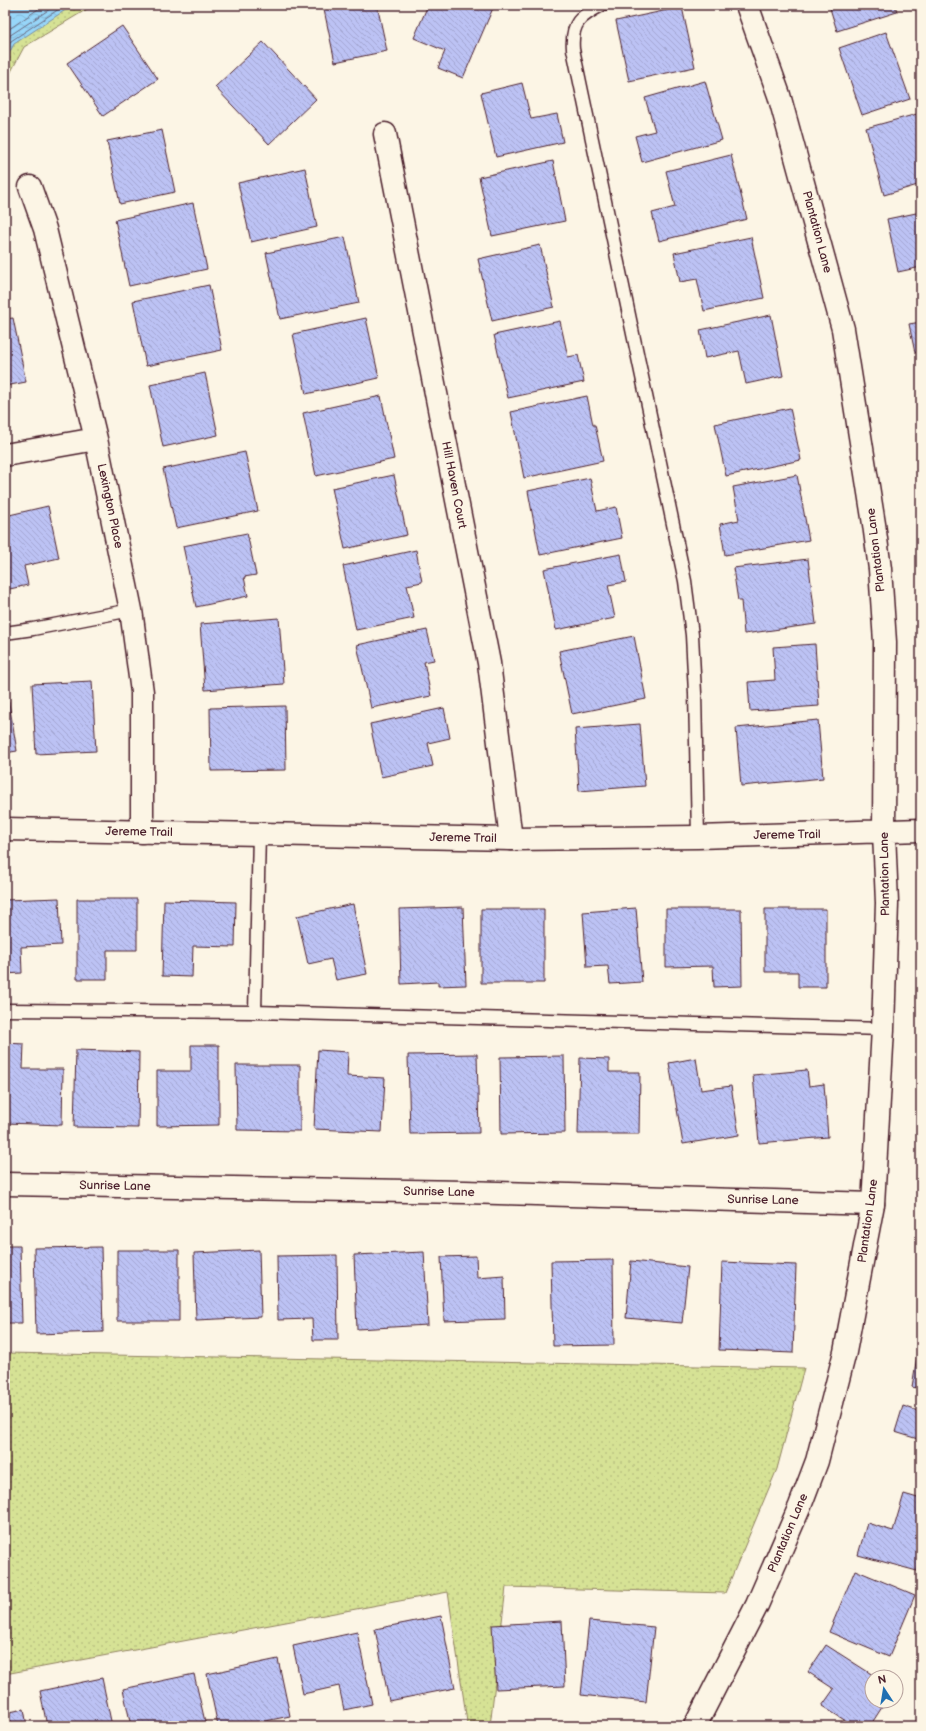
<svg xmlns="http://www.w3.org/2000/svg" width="926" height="1731" font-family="'Balsamiq Sans',sans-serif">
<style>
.grass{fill:url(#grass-dots);stroke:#908060}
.water{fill:url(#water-waves);stroke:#788da7}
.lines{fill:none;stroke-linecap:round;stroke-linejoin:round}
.shore{stroke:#69687d;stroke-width:1}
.building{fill:url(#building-back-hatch);stroke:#4a1f2b}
.service-casing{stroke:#4a1f2b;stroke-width:15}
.minor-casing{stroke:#4a1f2b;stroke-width:25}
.tertiary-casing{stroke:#4a1f2b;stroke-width:25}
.service{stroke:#fcf5e5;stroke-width:12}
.minor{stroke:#fcf5e5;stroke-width:22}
.tertiary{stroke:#fcf5e5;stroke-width:22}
.labels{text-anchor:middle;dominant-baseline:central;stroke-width:3;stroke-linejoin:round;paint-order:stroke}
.street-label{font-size:12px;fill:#4a1f2b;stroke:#fcf5e5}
</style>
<defs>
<pattern id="grass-dots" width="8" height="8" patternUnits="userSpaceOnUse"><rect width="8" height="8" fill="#d6e295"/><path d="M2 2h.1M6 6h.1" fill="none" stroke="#b9c181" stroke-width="1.8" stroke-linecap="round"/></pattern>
<pattern id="water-waves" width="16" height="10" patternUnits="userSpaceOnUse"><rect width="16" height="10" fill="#97d6f9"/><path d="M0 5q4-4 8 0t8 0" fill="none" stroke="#84b7d6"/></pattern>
<pattern id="building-back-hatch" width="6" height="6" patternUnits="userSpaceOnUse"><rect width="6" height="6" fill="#bcc2f4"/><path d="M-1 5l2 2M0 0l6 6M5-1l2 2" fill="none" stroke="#a3a6d1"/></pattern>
</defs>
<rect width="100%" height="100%" fill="#fcf5e5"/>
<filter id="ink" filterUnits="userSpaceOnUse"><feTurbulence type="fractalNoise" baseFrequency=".025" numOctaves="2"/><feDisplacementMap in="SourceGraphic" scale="8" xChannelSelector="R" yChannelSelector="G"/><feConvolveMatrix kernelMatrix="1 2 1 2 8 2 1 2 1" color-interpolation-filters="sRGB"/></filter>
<g filter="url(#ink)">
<path class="grass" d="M5,5H94L24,47L5,83Z
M5,1353L804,1368L777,1469L725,1593L506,1587L490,1726H465L467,1722L448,1592L5,1674Z"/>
<path class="water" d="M5,5H73L14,44L5,61Z"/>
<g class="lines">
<path class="shore" d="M5,32L44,5
M5,41L9,36L56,5
M5,52L11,41L65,5"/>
</g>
<path class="building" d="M323,5H377L387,51L335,62Z
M428,5H486L493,8L463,78L438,68L445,51L414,38Z
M829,5H895L897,12L837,31Z
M682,7L695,67L629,81L616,21Z
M122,26L158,79L103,116L67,63Z
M886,32L910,99L862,115L839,48Z
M263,42L316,99L269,144L215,87Z
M705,81L722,140L642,162L635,136L655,131L645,98Z
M522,83L531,119L557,114L563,142L496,157L481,93Z
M917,114L921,129V184L884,195L866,128Z
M162,130L175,192L120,204L107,141Z
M731,155L747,219L659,241L652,213L675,207L666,171Z
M553,161L565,221L492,236L479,177Z
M305,168L317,227L251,242L238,183Z
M193,203L207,269L129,286L115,220Z
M921,212V267L898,272L887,219Z
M345,237L359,303L280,319L266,253Z
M751,237L764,298L704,311L697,279L680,282L674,253Z
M540,245L554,307L492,321L478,259Z
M209,285L222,350L146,366L133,301Z
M771,315L783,376L746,384L739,351L705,358L700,330Z
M13,318L26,382L5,386V319Z
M366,318L379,378L306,394L293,334Z
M560,321L568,357L578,355L584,382L508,398L494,335Z
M921,322V352L915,353L909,324Z
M205,373L218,435L163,447L150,385Z
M381,396L394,459L316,476L303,413Z
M587,396L593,425H595L603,461L524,478L511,412Z
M790,408L801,460L726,476L715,424Z
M245,452L258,511L176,528L163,469Z
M394,475L407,535L345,549L332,488Z
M797,475L809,540L725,555L720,524L739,520L733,487Z
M590,478L597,511L616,507L622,538L540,555L528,491Z
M48,506L59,558L24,566L28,585L5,590V516Z
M247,533L256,575L244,577L248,596L196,607L183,546Z
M416,550L422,582L407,585L414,618L356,630L343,566Z
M621,554L626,582L608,585L615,618L556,630L544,569Z
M808,559L816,624L744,634L741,601H738L733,568Z
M279,618L284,684L205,690L200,624Z
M427,630L434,660L424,662L431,696L371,708L357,645Z
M634,636L646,699L572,714L559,651Z
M815,644L819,706L750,711L748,682L775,680L773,647Z
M5,679L17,751L5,753Z
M92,681L96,751L36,754L32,684Z
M285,706L286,770L211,771L210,708Z
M444,708L450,738L428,743L433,766L381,777L370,724Z
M818,720L823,778L741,786L736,728Z
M640,724L645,786L579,791L575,729Z
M59,898L61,945L21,947L22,973L5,974V900Z
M77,899H137V950H107V979H77Z
M164,900L236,902L235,947L193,946L192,977L162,976Z
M353,904L367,974L336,980L331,959L308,964L297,916Z
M463,907L466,985L438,986V982L401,984L399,909Z
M636,908L642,982L610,984L608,966L587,967L583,912Z
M481,909H544V983H481Z
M666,909H741L742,986L714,987L713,966L666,967Z
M765,909H826V987H798V972H765Z
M5,1043L24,1044L23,1069H63L62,1125L5,1123Z
M191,1045H219V1125L157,1126V1071H191Z
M76,1050L139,1052L138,1128L74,1127Z
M318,1050L348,1052L347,1076L385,1078L382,1132L314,1129Z
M477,1054L479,1133L410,1134L408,1055Z
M564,1056L565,1133L501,1134L500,1057Z
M580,1058L609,1059V1072H640L639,1134H578Z
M696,1058L701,1090L731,1086L739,1135L683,1144L669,1063Z
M236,1065H300V1131L237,1130Z
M807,1070L809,1086L824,1084L828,1137L759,1143L753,1075Z
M5,1246H20L22,1323H5Z
M101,1247L103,1332L36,1334L34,1248Z
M117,1250H179V1321H117Z
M259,1250L261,1317L196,1320L194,1253Z
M424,1252L428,1325L357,1329L354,1255Z
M337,1255L338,1340H313L312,1319L278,1320L277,1256Z
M476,1256L477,1278L504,1276L505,1319L444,1321L441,1257Z
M613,1260L614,1345L553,1346L551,1261Z
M631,1261L688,1267L682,1323L626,1318Z
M722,1262L796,1265L793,1353L719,1350Z
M921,1331V1389L912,1387Z
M903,1406L921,1412V1440L895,1432Z
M921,1467V1482L917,1481Z
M904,1494L921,1499V1558L917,1571L858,1555L867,1523L893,1531Z
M855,1570L915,1595L889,1657L829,1632Z
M441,1616L455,1688L389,1701L375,1629Z
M562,1621L565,1686L496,1689L492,1625Z
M589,1621L654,1627L646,1702L581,1695Z
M357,1632L372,1704L344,1710L339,1686L303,1694L293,1646Z
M826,1645L876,1677H872V1701H886L870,1726H854L822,1706L834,1689L808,1672Z
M278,1659L290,1716L241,1726H218L207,1674Z
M194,1674L206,1726H131L123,1689Z
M102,1678L112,1726H47L40,1691Z
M24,1709L27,1726H5V1713Z"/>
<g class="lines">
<g class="service-casing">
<path id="service" d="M602,5C580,16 571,23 573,49L685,581L692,635L695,693L698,837
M5,633L33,629L131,610
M5,1010L255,1012L883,1029
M255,1012L259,833"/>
</g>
<g class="minor-casing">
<path id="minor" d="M385,134L489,663L511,839
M30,187L45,229L96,439L131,610L142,692V832
M5,455L96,439
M5,1184L465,1192L873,1204"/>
</g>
<g class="tertiary-casing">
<path id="tertiary" d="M5,829L511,839L698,837L921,830
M695,1726L757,1605L800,1506L817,1461L845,1352L873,1204L883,1029L887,903L884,832L885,642L880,569L874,524L843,329L779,95L747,5"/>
</g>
<use href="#service" class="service"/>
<use href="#minor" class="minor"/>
<use href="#tertiary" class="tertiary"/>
</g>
</g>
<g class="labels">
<g class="street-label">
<text transform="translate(817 232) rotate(75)">Plantation Lane</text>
<text transform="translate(454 485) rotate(79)">Hill Haven Court</text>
<text transform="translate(110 506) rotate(78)">Lexington Place</text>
<text transform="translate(876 550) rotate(-97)">Plantation Lane</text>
<text transform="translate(139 832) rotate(1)">Jereme Trail</text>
<text transform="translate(787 835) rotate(-1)">Jereme Trail</text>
<text transform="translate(463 838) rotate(1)">Jereme Trail</text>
<text transform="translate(885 874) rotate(-91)">Plantation Lane</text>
<text transform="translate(115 1186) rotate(1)">Sunrise Lane</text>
<text transform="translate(439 1192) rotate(1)">Sunrise Lane</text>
<text transform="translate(763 1200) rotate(1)">Sunrise Lane</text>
<text transform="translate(868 1221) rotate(-82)">Plantation Lane</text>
<text transform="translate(788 1533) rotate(-67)">Plantation Lane</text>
</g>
</g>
<rect width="926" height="1731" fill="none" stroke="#fcf5e5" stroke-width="20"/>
<rect x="10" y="10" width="906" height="1711" fill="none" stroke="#4a1f2b" stroke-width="1.5" filter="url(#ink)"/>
<g transform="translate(884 1689) rotate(348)"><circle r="19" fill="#fcf5e5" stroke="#b59f9b"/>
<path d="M0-3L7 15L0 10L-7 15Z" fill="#1f6fb2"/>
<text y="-6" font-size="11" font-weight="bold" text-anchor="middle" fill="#4a1f2b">N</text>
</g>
</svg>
